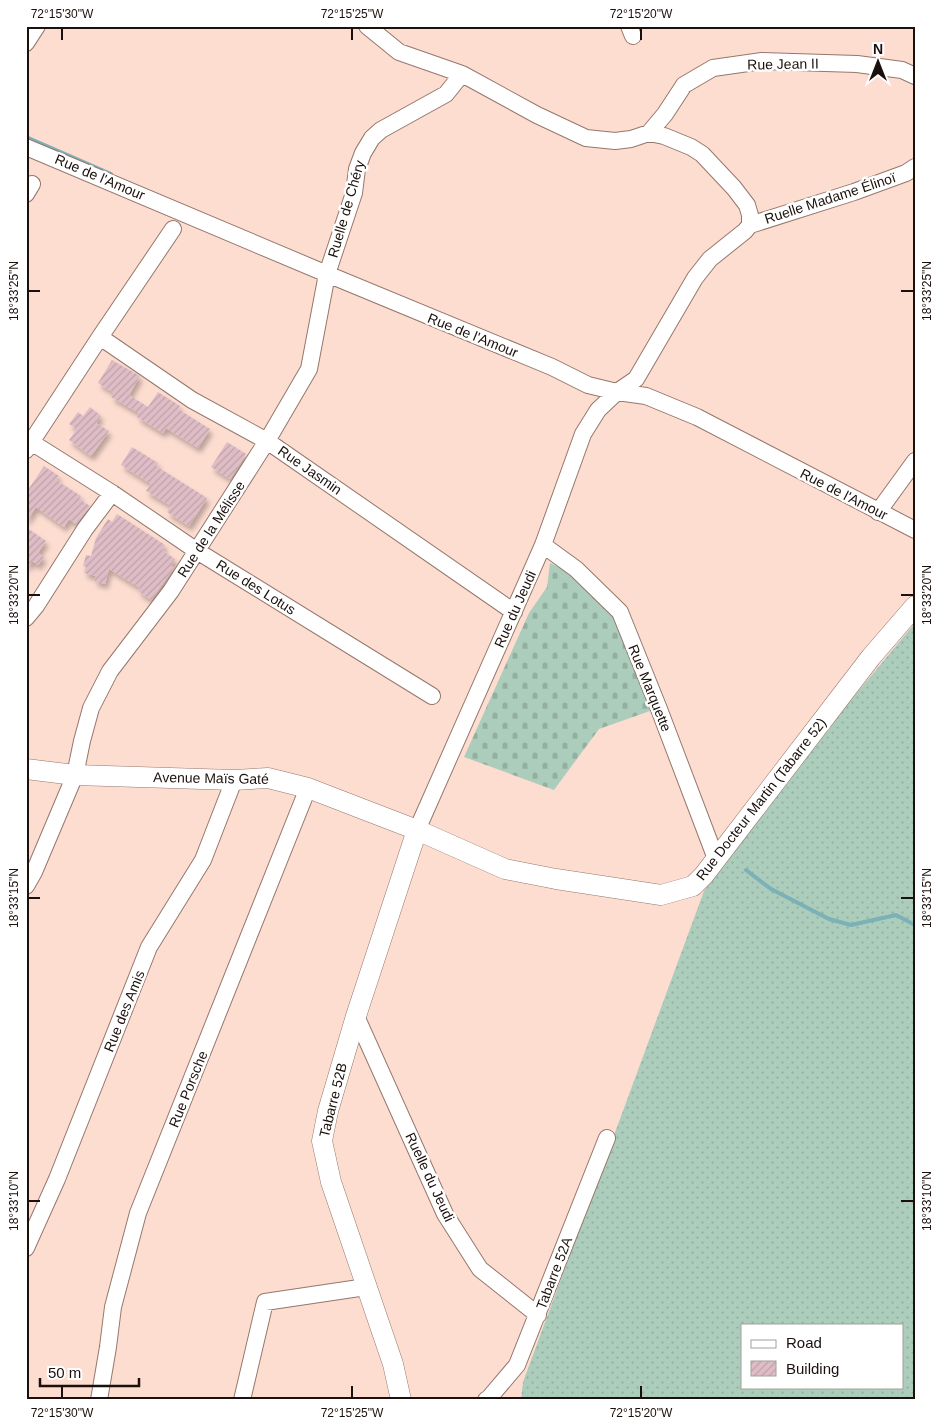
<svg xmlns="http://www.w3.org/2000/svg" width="941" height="1426" font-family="Helvetica,sans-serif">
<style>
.grass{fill:url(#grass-dots);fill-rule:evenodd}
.cemetery{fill:url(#cemetery-stones)}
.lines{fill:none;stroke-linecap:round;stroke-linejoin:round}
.stream{stroke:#7bb1b7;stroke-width:4}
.building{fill:url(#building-hatch);filter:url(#shadow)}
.minor-casing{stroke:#95776c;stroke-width:18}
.tertiary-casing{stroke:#95776c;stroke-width:21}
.minor{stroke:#fff;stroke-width:16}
.tertiary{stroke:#fff;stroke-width:20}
.ticks{fill:none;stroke:#1b100c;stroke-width:2}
.labels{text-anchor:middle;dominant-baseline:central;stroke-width:5;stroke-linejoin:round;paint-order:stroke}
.street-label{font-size:14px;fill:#1b100c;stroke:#fff}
.neatline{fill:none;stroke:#1b100c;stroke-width:2}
.ticks-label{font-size:12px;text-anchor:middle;fill:#1b100c}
</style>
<defs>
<pattern id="grass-dots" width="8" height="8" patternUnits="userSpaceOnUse" patternTransform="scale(1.25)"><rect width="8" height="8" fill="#accdbc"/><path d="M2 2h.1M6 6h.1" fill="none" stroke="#93afa0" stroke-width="1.8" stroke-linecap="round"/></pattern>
<pattern id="cemetery-stones" width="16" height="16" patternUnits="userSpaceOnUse" patternTransform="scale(1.25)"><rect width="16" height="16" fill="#accdbc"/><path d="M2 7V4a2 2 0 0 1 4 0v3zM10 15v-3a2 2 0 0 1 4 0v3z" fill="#93afa0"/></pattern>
<pattern id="building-hatch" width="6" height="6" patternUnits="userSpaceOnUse" patternTransform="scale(1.25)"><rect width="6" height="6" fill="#dfbdc7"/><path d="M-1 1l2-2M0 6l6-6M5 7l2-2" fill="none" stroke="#bfa1aa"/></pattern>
<filter id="shadow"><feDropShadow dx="3" dy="5" stdDeviation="2.5" flood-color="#0004"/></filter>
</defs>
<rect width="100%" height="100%" fill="#feddd1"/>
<path class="grass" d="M915,623V1400H521L523,1382L704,891L801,760ZM742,1325H902V1387H742Z"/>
<path class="cemetery" d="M550,563L575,575L619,621L650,711L599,729L554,790L464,757L529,613L547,587Z"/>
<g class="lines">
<path class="stream" d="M26,137L111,174
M746,870L771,889L829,919L851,925L896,915L915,925"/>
</g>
<path class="building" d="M112,360L140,376L129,395L148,407L158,392L180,406L178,409L210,429L198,448L166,428L163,433L137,417L139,413L111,397L114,393L98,383Z
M90,407L101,416L96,423L109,431L91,456L69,440L77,429L69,424L78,412L83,416Z
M227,442L246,454L230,479L211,467Z
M132,447L158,463L156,466L207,498L189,526L167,512L171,506L146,491L151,484L121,465Z
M44,466L59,476L56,480L81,496L79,499L90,506L76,524L69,519L64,527L36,507L26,522V493Z
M117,514L165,545L162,550L175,559L171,566L174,568L151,600L138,591L140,588L109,569L105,584L94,581L96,576L84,573L86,567L83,566L86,555L91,556L96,538L108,519L112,522Z
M26,527L46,541L38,553L44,557L38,565L32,561L26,568Z"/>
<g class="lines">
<g class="minor-casing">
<path id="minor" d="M367,26L399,52L462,74L537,115L586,138L615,141L631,139L649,133L664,136L691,147L702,154L734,188L747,205L750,215V225
M629,26L633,36
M26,43L37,26
M649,133L665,114L684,85L713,68L762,61L857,64L902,70L915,76
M26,147L327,274L552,367L588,385L617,392L646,396L697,417L915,530
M26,194L32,184
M100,337L192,400L267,441L514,612
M31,442L112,493L197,551L432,696
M26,450L100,337L173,229
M878,512L915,461
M543,545L576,569L620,612L659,709L716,859
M26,618L36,606L85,529L112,493
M417,830L543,545L583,434L598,410L617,392L636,379L695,278L710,259L745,231L750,225L854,192L906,173L915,167
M26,886L34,872L75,775L82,741L91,708L110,671L171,591L267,441L309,369L327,274L354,193L357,169L363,153L372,138L381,130L446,94L462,74
M356,1016L445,1214L480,1269L538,1315
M26,1248L57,1179L149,947L203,860L234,780
M99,1400L108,1347L113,1307L138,1213L308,788
M242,1400L265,1302L366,1287
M486,1400L489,1398L517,1365L607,1138"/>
</g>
<g class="tertiary-casing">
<path id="tertiary" d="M26,769L75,775L234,780L268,778L308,788L417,830L505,869L556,879L661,895L693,886L704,875L871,657L915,606
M401,1400L393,1364L331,1182L322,1141L328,1111L356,1016L417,830"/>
</g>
<use href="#minor" class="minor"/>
<use href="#tertiary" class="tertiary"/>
</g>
<path class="ticks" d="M62,28V40M352,28V40M641,28V40M28,291H40M901,291H914M28,595H40M901,595H914M28,898H40M901,898H914M28,1201H40M901,1201H914M62,1386V1398M352,1386V1398M641,1386V1398"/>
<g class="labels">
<g class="street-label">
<text transform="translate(783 64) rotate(-1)">Rue Jean II</text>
<text transform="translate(100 177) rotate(23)">Rue de l'Amour</text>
<text transform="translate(830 198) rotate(-18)">Ruelle Madame Élinoï</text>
<text transform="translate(346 209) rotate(-74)">Ruelle de Chéry</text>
<text transform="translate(473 335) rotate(22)">Rue de l'Amour</text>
<text transform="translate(310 470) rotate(35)">Rue Jasmin</text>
<text transform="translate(844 494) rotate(27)">Rue de l'Amour</text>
<text transform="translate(211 529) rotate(-57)">Rue de la Mélisse</text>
<text transform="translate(256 587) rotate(32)">Rue des Lotus</text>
<text transform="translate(515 609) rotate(-66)">Rue du Jeudi</text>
<text transform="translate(650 688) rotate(68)">Rue Marquette</text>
<text transform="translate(211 778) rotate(1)">Avenue Maïs Gaté</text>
<text transform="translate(761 799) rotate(-52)">Rue Docteur Martin (Tabarre 52)</text>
<text transform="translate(124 1011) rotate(-68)">Rue des Amis</text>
<text transform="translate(188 1089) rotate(-68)">Rue Porsche</text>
<text transform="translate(333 1100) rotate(-76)">Tabarre 52B</text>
<text transform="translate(430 1177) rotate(65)">Ruelle du Jeudi</text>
<text transform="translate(554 1273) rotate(-69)">Tabarre 52A</text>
</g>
</g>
<rect width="941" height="1426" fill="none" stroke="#ffffff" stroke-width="55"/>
<rect x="741" y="1324" width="162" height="65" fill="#ffffff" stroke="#a49f9e"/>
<rect x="751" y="1340" width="25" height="8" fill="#ffffff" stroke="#a49f9e"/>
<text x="786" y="1348" font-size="15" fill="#1b100c">Road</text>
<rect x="751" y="1361" width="25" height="15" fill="url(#building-hatch)" stroke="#a49f9e"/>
<text x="786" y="1374" font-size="15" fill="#1b100c">Building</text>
<g transform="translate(878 62)" stroke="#ffffff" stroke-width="4" paint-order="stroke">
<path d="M0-4L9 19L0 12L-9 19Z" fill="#1b100c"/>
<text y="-8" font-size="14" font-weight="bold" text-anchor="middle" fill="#1b100c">N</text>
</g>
<path d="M40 1378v8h99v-8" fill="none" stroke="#1b100c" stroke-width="2.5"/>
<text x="48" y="1378" font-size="15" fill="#1b100c" stroke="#ffffff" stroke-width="4" paint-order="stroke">50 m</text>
<rect x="28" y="28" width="886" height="1370" class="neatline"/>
<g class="ticks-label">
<text x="62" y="18">72°15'30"W</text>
<text x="352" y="18">72°15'25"W</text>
<text x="641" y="18">72°15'20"W</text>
<text transform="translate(14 291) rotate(-90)" y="4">18°33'25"N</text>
<text transform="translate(927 291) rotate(-90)" y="4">18°33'25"N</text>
<text transform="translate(14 595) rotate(-90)" y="4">18°33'20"N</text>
<text transform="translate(927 595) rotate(-90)" y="4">18°33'20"N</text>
<text transform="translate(14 898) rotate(-90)" y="4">18°33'15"N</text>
<text transform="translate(927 898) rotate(-90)" y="4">18°33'15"N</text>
<text transform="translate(14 1201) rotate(-90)" y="4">18°33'10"N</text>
<text transform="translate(927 1201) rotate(-90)" y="4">18°33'10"N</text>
<text x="62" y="1417">72°15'30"W</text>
<text x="352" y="1417">72°15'25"W</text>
<text x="641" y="1417">72°15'20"W</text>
</g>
</svg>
